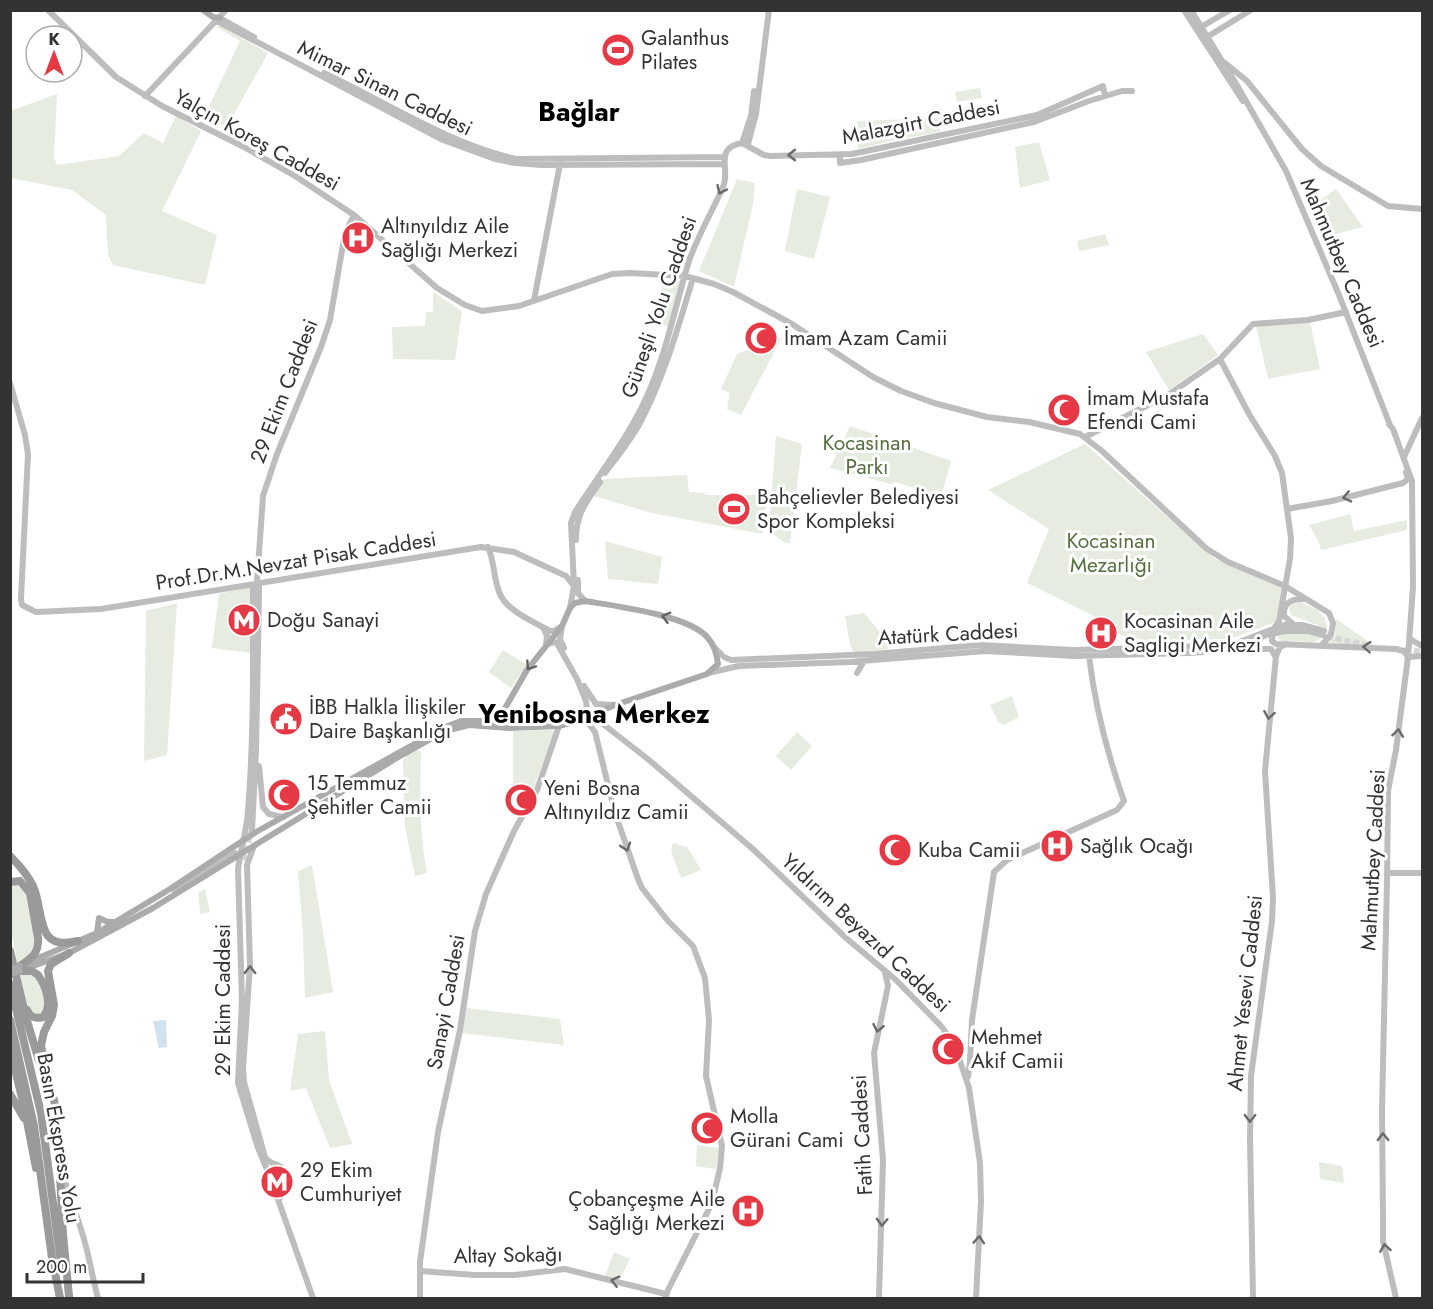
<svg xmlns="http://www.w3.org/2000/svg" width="1433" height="1309" font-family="Jost,sans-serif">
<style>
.green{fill:#e6ecdf}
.water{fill:#cfe2ee}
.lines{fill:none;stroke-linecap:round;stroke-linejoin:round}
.secondary-tunnel{stroke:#d6d6d6;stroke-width:6;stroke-dasharray:6 3;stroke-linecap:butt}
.secondary{stroke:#bdbdbd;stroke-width:6}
.primary{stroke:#ababab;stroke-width:6}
.highway{stroke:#9a9a9a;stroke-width:8}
.primary-bridge{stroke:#ababab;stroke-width:6}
.oneway{stroke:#6a6a6a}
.oneway2{stroke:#636363}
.labels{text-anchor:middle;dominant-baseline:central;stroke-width:6;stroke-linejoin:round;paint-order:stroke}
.poi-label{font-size:21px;fill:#333;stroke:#fff;text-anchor:start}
.street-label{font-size:21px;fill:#333;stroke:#fff}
.park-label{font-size:21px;fill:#56703f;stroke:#fff}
.district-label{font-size:27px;font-weight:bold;fill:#000;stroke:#fff}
</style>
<rect width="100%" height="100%" fill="#fff"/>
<path class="green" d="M219,25L268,53L226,128L204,117L240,41L217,27Z
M980,88L982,98L957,102L955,92Z
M57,94L54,158L57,165L119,156L144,133L163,143L176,116L201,131L162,211L217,235L205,285L113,265L108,255L106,215L72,190L11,178L10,111Z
M940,118V132L900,139L858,149L857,121Z
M1039,142L1050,180L1020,188L1015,147Z
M737,179L755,183L753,204L734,287L699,271Z
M797,189L830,197L814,259L785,251Z
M1336,189L1363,227L1329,236L1315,204Z
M1105,234L1109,245L1079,251L1077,241Z
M674,276L682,283L670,327L655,321L663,300L659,296L664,282L671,281Z
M433,292L462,311L455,360L393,359L392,327L425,326L426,312H433Z
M1310,322L1320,369L1268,379L1256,326Z
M1203,334L1218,355L1169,390L1146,352Z
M782,337L741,415L727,409L730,393L721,389L737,354Z
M850,426L951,461L941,497L896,482L891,484L830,468Z
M776,436L802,444L790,543H785L769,531Z
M1085,444L1215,559L1283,588L1275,622L1230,639L1133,641L1118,633L1098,618L1027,583L1049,529L988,490Z
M687,475L689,492L705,493V495H767L763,534L652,513L594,496L604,479Z
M1350,514L1354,531L1407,520V530L1321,550L1318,540L1309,525Z
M605,541L662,557L658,584L608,579Z
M249,587L252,593L250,653L212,648L219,594Z
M1300,602C1314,608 1326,611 1327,628H1325L1291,615L1289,608L1291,605Z
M177,603L167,755L144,761L146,611Z
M864,613L885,638L888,649L854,653L850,645L845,616Z
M1336,619L1375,646L1328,643L1335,635Z
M1289,633H1307L1322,638L1314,642L1279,641L1278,636Z
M503,650L527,665L511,688L489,672Z
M1012,696L1019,717L1004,725L999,723L990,705Z
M552,730L554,733L530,797L513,791V731Z
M797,732L812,746L791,770L776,756Z
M418,750L421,752C420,793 419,832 427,873L415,876L405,827L403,761L407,755Z
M673,843L687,847L701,870L681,878L671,851Z
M312,865L333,992L305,998L303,935L298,871Z
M16,885L26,892L28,898C32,923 45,950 17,963L11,929L10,887Z
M205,889L210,912L201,914L200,912L198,893Z
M28,974C44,979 46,999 42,1014L36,1015L29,1010L20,975Z
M466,1008L560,1019L564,1045L462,1033Z
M325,1031L329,1080L352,1144L330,1148L306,1088L290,1091L298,1034Z
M697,1145L719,1148L716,1169L696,1166Z
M1319,1162L1342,1166L1344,1183L1320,1179Z
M614,1252L630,1259L620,1279L605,1276Z"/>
<path class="water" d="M166,1020L167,1047L159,1048L153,1021Z"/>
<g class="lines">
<path class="secondary-tunnel" d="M1327,636L1369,646
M1405,649L1422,652
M243,860L251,832"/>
<path class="secondary" d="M48,10L116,77L162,106L242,146L295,176L354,215L437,288L465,305L482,311L519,306L612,274L630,273L685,276L714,284L733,292L792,324L873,377L901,391L934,403L987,417L1029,422L1080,434L1102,451L1207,549L1228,562L1285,586L1329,613L1333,623L1332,629L1331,634L1322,645
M1184,10L1243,101
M1191,10L1238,87L1286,171L1339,295L1390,425
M220,18L254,37
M217,21L443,140L495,159L515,163L541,165L724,164
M1201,27L1230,10
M1207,37L1251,10
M1225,63L1247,81L1302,149L1321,166L1388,206L1422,209
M324,73C388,103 447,143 516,159L724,157
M145,96L226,10
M742,143L764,155L770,156L852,154L1037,115L1103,86L1105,96
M742,143L751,116L754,91
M748,144L756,114L769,10
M840,156V163L861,160L1034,122L1089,101L1122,91H1132
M534,300L560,164
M1220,359L1249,414L1275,456L1282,473L1291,538L1290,559L1279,621L1275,627
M10,383L25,435L28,454L21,599L22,605L36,612L101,609L481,547L514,552L566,576L574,586
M1389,424L1393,429L1412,481L1413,587L1408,657L1396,750L1388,791L1387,881L1382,1110L1383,1220V1241L1396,1298
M1085,437L1168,395L1220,359L1253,324L1308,320L1346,312
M1404,457L1422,418
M605,473C617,457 630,441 640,423C664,377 678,328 693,278
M1403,483L1408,479L1406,472
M1287,509L1332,501L1403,483
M576,540C576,513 586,503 600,482
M488,547C495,562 493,579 500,594C507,611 534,622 550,631H554L562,626
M578,580V593L585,601
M570,608L574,586L571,523L575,512C599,474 629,437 647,396C667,352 675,306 689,261C698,235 712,212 723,187C731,170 713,148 742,143
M1293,624L1284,616C1283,603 1291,599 1303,599
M562,626L560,639L564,648
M544,629L547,636L546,644L555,642L558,645L577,679L586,701L587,710L579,719
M1273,633L1272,641L1276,644L1396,649L1404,651L1408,657
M1410,639L1422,646
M714,647L724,657L731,660L874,654L980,645L1072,650L1182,647L1234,644L1284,625H1302L1324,631
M1242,649H1271L1275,656
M1408,657L1422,656
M708,673L739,666L849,662L985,651L1074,656L1190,653L1238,649L1266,635L1286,631H1308L1323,635
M857,673L864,661
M584,686L596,704L615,705
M583,720L591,719L603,724L649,760L754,850L846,938L896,980L941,1026L954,1043L969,1088L980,1163L981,1201L976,1298
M580,721L589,724L595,732L615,813L638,879L642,888L668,921L693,946L705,978L709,1020L706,1076L722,1146L720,1168L712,1203L669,1288L665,1298
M259,766L263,807L269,814L283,817
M252,830L256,751L259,594V586L257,582
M254,846L247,865L250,965L243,1069L244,1082L265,1157C270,1165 278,1163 283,1169L280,1198
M1387,873H1422
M175,892L235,853
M968,1077L970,1061L972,1020L994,872L1007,860L1117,810L1124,801C1107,753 1095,706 1089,656
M62,1170C68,1196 79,1218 85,1243C90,1261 93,1280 98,1298
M420,1271L475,1275H515L565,1269L666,1294
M313,1298L270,1177L257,1145L238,1083L242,1000L238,870C240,849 247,831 248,811C254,737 253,662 253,588L257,582L263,496L277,454L321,347L330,320L345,233L354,215
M420,1298V1262L438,1132L460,1030L475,931L486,894L514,831L537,790L559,726
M879,1298L883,1160L874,1053L888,986L885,972
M1253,1298L1250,1139L1251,1076L1272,921L1273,898L1265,771L1276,656L1280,647L1286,644"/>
<path class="primary" d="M203,10L213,17L220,18
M97,933L99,918L108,922H115
M22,970L69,953L153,908L395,759L445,731L469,725L509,728L559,726L577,721L615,705L707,674L718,664C717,655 714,645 708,638C689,615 615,606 585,601L575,603L570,608L562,626L527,670L500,717L494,721H461L445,727L256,832L170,889L97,933L29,962"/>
<path class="highway" d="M10,856C19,865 28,875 33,886C45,913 34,952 78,941
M10,882L20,881L30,893L38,938C39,953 32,958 20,966
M10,951L27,1021L39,1061
M69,953L51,964L48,971L54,1005L52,1016L44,1032L41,1046L57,1113L63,1235L69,1296
M20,971H32L38,975C46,986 53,1006 43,1017C35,1019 30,1017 27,1010
M10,984L41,1113L60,1256
M10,1020L34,1126L52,1258L60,1298
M10,1049L24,1106L36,1168
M10,1094L24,1118"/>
<path class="primary-bridge" d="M10,969L20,966
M10,974L20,971"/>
</g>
<defs><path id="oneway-chevron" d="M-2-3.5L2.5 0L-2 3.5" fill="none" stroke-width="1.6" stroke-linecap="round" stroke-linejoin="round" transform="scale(1.5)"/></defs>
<g class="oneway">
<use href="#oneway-chevron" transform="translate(792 155) rotate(180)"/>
<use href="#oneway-chevron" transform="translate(721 190) rotate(115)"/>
<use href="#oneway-chevron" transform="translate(1347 497) rotate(167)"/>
<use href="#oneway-chevron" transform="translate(1367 647) rotate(-177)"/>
<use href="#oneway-chevron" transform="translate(1269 715) rotate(100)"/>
<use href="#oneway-chevron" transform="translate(1398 733) rotate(-83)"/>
<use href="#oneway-chevron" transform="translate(626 847) rotate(72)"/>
<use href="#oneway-chevron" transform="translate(250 970) rotate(-89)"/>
<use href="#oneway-chevron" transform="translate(878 1028) rotate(101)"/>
<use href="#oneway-chevron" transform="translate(1250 1118) rotate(91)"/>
<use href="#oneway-chevron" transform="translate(1383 1137) rotate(-91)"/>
<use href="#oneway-chevron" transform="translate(882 1222) rotate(92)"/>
<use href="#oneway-chevron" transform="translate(979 1240) rotate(-86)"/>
<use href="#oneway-chevron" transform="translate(1385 1248) rotate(-99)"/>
<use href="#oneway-chevron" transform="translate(615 1281) rotate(-166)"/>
</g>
<g class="oneway2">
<use href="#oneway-chevron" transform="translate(666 617) rotate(-165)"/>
<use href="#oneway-chevron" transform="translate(530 666) rotate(124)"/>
</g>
<defs>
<g id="stadium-disc" transform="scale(1.725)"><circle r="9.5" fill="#e63946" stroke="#fff"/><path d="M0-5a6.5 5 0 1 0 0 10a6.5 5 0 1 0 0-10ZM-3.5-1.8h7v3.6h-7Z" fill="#fff"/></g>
<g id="hospital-disc" transform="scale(1.725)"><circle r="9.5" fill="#e63946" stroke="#fff"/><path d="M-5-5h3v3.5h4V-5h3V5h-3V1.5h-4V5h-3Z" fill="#fff"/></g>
<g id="mosque-disc" transform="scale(1.725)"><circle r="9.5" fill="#e63946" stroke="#fff"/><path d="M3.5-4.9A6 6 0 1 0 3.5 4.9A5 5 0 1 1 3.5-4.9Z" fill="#fff"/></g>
<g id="metro-disc" transform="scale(1.725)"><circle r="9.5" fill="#e63946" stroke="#fff"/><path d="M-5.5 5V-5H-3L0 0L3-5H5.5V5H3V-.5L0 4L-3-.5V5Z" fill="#fff"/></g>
<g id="civic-disc" transform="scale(1.725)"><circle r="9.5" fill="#e63946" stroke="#fff"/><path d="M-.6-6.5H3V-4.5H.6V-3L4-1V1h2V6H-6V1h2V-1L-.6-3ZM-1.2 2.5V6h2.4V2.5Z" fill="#fff"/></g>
</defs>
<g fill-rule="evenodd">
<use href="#stadium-disc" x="618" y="50"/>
<use href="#hospital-disc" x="358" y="238"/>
<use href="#mosque-disc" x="761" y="338"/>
<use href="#mosque-disc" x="1064" y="410"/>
<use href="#stadium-disc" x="734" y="509"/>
<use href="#metro-disc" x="244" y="620"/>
<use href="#hospital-disc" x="1101" y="633"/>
<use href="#civic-disc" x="286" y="719"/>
<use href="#mosque-disc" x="284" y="795"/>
<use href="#mosque-disc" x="521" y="800"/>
<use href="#hospital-disc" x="1057" y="846"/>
<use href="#mosque-disc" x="895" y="850"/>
<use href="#mosque-disc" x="948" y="1049"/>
<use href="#mosque-disc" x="707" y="1128"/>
<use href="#metro-disc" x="277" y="1182"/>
<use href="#hospital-disc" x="748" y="1211"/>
</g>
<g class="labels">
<g class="poi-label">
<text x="641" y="38">Galanthus<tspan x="641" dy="24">Pilates</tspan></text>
<text x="381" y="226">Altınyıldız Aile<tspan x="381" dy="24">Sağlığı Merkezi</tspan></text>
<text x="784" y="338">İmam Azam Camii</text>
<text x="1087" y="398">İmam Mustafa<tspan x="1087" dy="24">Efendi Cami</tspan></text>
<text x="757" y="497">Bahçelievler Belediyesi<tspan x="757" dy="24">Spor Kompleksi</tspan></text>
<text x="267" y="620">Doğu Sanayi</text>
<text x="1124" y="621">Kocasinan Aile<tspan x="1124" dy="24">Sagligi Merkezi</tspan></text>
<text x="309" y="707">İBB Halkla İlişkiler<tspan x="309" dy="24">Daire Başkanlığı</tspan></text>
<text x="307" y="783">15 Temmuz<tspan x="307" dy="24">Şehitler Camii</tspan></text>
<text x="544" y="788">Yeni Bosna<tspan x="544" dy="24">Altınyıldız Camii</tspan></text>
<text x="1080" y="846">Sağlık Ocağı</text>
<text x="918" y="850">Kuba Camii</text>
<text x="971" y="1037">Mehmet<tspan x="971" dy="24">Akif Camii</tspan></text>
<text x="730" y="1116">Molla<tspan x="730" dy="24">Gürani Cami</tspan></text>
<text x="300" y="1170">29 Ekim<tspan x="300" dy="24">Cumhuriyet</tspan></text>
<text x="725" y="1199" text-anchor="end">Çobançeşme Aile<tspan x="725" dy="24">Sağlığı Merkezi</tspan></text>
</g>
<g class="street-label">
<text transform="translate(385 88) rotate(26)">Mimar Sinan Caddesi</text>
<text transform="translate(921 122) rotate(-11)">Malazgirt Caddesi</text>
<text transform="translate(257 140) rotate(29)">Yalçın Koreş Caddesi</text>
<text transform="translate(1342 263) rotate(67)">Mahmutbey Caddesi</text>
<text transform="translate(659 307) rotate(-71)">Güneşli Yolu Caddesi</text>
<text transform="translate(284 391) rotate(-69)">29 Ekim Caddesi</text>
<text transform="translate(296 561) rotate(-9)">Prof.Dr.M.Nevzat Pisak Caddesi</text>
<text transform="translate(948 634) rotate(-3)">Atatürk Caddesi</text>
<text transform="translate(1373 860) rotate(-87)">Mahmutbey Caddesi</text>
<text transform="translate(866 933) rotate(43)">Yıldırım Beyazıd Caddesi</text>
<text transform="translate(1245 993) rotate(-84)">Ahmet Yesevi Caddesi</text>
<text transform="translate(223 1000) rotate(-90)">29 Ekim Caddesi</text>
<text transform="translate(446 1002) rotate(-80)">Sanayi Caddesi</text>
<text transform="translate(862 1135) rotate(-93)">Fatih Caddesi</text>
<text transform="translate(59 1138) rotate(80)">Basın Ekspress Yolu</text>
<text transform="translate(508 1255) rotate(-1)">Altay Sokağı</text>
</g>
<g class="park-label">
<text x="867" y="443">Kocasinan<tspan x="867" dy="24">Parkı</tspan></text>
<text x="1111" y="541">Kocasinan<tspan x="1111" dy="24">Mezarlığı</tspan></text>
</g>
<g class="district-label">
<text x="579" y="111">Bağlar</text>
<text x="594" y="713">Yenibosna Merkez</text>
</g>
</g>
<rect width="1433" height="1309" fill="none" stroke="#333333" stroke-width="24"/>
<g transform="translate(54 54)"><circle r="28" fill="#ffffff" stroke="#adadad" stroke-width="1.5"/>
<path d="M0-4.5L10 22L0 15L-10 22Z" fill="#e63946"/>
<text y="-9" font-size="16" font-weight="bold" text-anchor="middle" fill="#333333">K</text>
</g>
<path d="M27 1273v9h116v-9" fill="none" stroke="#333333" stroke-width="3"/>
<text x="36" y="1273" font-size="18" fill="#333333" stroke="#ffffff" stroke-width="4.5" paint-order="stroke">200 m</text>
</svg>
